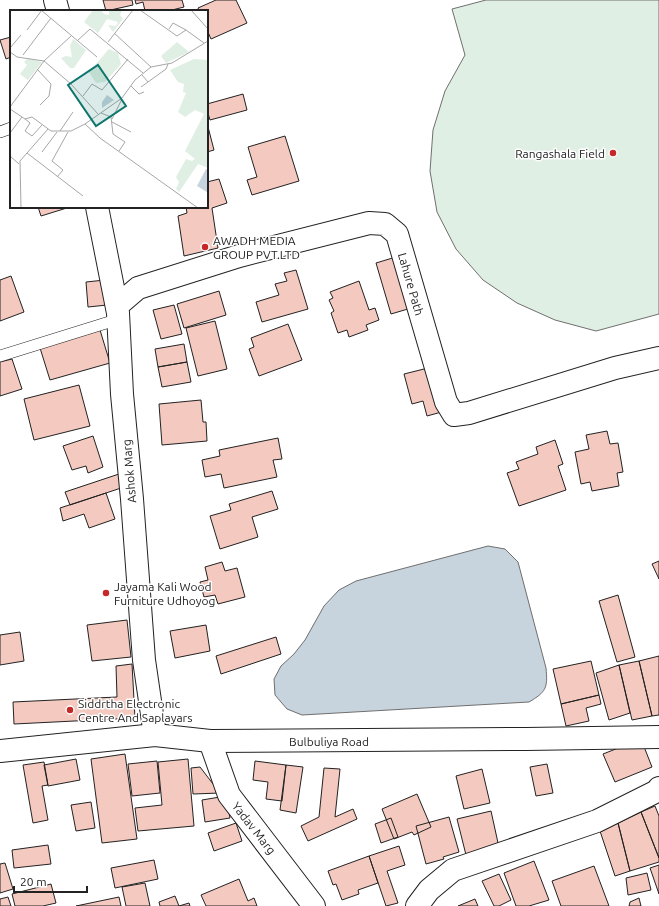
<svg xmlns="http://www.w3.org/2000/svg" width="659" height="906" font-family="Ubuntu,sans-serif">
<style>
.green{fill:#e0efe3;stroke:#6f6f6f}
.water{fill:#c7d3dd;stroke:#6f6f6f}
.building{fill:#f3c9c0;stroke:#222}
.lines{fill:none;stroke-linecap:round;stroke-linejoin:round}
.service-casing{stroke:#222;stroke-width:12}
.minor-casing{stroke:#222;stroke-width:24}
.tertiary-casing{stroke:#222;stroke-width:24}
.secondary-casing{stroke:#222;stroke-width:24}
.service{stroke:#fff;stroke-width:11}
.minor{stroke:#fff;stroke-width:22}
.tertiary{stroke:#fff;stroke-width:22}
.secondary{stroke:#fff;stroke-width:22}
.poi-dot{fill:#c62828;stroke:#fff;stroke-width:1.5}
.labels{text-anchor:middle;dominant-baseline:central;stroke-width:3;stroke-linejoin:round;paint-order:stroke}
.poi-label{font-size:12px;fill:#222;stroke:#fff;text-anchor:start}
.street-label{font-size:12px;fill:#222;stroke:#fff}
.inset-road{fill:none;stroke:#a7a7a7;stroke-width:1}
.view{fill:#0f766e;fill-opacity:0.15;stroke:#0f766e;stroke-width:2}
.inset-edge{fill:none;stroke:#222;stroke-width:2}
</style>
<rect width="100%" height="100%" fill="#fff"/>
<path class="green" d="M486,0H659V314L596,331L555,320L517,303L483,280L456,249L437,212L430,171L433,130L445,91L465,55L452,9Z"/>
<path class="water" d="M488,546L505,549L518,562L546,668C548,688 546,692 529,702L302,715L287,709L275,695L274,679L281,666L294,654L305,640L324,606L339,590L356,581Z"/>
<path class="building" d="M103,0H132L133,5L106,11Z
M135,0H182L184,7L168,11H145L143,2L136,4Z
M216,0H236L247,23L211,39L207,30V11H199L198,8Z
M11,37V57L6,59L0,40Z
M243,94L247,110L210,120L207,110V104Z
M207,123L214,150L207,152Z
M285,136L299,181L252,195L247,180L257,177L248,147Z
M219,179L227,203L212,208L218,248L184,256L178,216L187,213L186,207H207V182Z
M38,207H70L41,216Z
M409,253L428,303L391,314L376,263Z
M296,270L308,309L262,322L256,302L279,295L275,284L287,281L284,273Z
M11,276L24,312L0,321V280Z
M105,280L107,305L88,307L86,282Z
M359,281L369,310L375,308L379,320L366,325L368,330L349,337L347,330L338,333L331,313L334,311L329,300L333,298L330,292Z
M219,291L226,315L184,328L177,304Z
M174,305L182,334L161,339L153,310Z
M215,321L227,369L198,376L186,328Z
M288,324L302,360L259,376L249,349L254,347L251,338Z
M100,330L110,363L50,380L40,348Z
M184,344L187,362L158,367L155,349Z
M12,359L22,389L0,396V362Z
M187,362L191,382L162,387L158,367Z
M444,364L456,408L427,416L423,401L412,404L404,374Z
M79,385L90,426L34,440L24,399Z
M201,400L203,422H206L207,441L162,445L159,404Z
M607,431L610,444L618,443L623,472L617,473L619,486L592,491L590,482L581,484L575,452L589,449L586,435Z
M93,436L103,467L88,473L86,466L72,470L63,446Z
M278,438L282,459L273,460L277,477L224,488L221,474L205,477L202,460L220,456L219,450Z
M555,440L563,464L558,466L566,490L519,506L507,473L519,469L516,462L538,454L536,447Z
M122,473L127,486L70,505L65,492Z
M272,491L278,509L252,517L258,537L220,549L210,516L231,510L229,504Z
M106,493L115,519L89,528L84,514L63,521L60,508Z
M659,561V579L652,564Z
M222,562L225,571L237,568L245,597L218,604L215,595L204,597L200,582L208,580L205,567Z
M618,595L635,657L617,662L599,601Z
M127,620L131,657L92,661L87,625Z
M206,625L210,651L175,658L170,631Z
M20,632L24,661L0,665V635Z
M276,637L281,654L221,674L216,656Z
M659,656V715L652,716L639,661Z
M591,661L599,695L561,704L553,669Z
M639,661L652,716L632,720L619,665Z
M132,664L135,718L14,724L13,702L117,697L116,666Z
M619,665L630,713L609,720L596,673Z
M599,695L601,704L586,708L589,721L566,726L561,704Z
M641,739L652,767L615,782L603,754Z
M125,754L137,839L102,843L91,759Z
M76,759L80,780L48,786L44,765Z
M188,759L194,826L138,831L135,808L162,805L158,762Z
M157,761L160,793L132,796L128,764Z
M255,761L286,765L282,801L266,799L268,782L253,780Z
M44,762L48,785L42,786L48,820L33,823L23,765Z
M547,764L553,793L536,796L530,767Z
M286,765L303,767L296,813L280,810Z
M200,767L220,793L193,794L191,768Z
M324,768L340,769L335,817L353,809L357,819L308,841L301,826L319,817Z
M482,769L490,803L464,809L456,776Z
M417,794L431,827L414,835L412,832L394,839L382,809Z
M226,796L230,818L205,822L202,800Z
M91,802L95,828L76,831L71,805Z
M655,806L659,816V858L641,812Z
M491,811L500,852L467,859L457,819Z
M641,812L659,858V862L630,871L618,823Z
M449,817L459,852L443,857L444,859L426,864L416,826Z
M391,818L398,837L381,843L375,824Z
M236,823L242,841L214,851L208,833Z
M618,823L630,871L615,876L600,831Z
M48,845L51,864L14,868L12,850Z
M399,846L405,865L387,871L398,903L386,906L369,856Z
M369,856L378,883L358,890L359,894L342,900L336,884L333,885L328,871Z
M154,860L158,879L115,888L111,868Z
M534,861L549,900L529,906H516L504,873Z
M5,863L13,889L0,893V864Z
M659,865V894L650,868Z
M594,866L609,906H561L552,881Z
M647,873L651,890L628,895L626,878Z
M499,874L511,900L499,906H494L482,881Z
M239,879L248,901L254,898L257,906H206L201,895Z
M145,883L150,906H126L122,887Z
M51,884L56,903L43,906H15L12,894Z
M175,896L179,906H160L159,902Z
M8,897L11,906H0V899Z
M119,897L121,906H76Z
M639,898L641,906H629L630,902Z
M475,899L478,906H458Z
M189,903L190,906H179Z"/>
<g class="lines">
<g class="service-casing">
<path id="service" d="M0,132L11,128
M0,356L119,319"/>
</g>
<g class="minor-casing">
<path id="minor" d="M117,306L138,288L239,256L369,223L385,224L397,234L446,402L454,415L469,413L615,368L659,358
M210,741L229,795L314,906
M417,906L429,890L453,870L597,821L657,791L659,788"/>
</g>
<g class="tertiary-casing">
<path id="tertiary" d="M55,0L58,11
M97,207L118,313L122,394L132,499L144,660L155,735"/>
</g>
<g class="secondary-casing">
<path id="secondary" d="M0,751L155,735L210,741L526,739L659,737"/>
</g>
<use href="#service" class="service"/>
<use href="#minor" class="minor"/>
<use href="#tertiary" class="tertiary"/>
<use href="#secondary" class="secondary"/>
</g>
<g class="poi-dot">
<circle cx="613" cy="153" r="4"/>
<circle cx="205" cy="247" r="4"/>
<circle cx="106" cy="593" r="4"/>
<circle cx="70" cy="710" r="4"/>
</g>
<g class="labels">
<g class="poi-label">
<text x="605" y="153" text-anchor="end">Rangashala Field</text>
<text x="213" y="240">AWADH MEDIA<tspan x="213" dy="14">GROUP PVT.LTD</tspan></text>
<text x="114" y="586">Jayama Kali Wood<tspan x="114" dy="14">Furniture Udhoyog</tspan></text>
<text x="78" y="703">Siddrtha Electronic<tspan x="78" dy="14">Centre And Saplayars</tspan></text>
</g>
<g class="street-label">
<text transform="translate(411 284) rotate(74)">Lahure Path</text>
<text transform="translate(129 471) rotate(-95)">Ashok Marg</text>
<text x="329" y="741">Bulbuliya Road</text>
<text transform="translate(254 828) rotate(52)">Yadav Marg</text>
</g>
</g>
<g transform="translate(10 10)">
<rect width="198" height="198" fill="#fff"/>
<path d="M83,0H91L94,4L99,5V0H112L110,5L113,9L103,22L98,15L106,16L108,12L97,9L88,23L74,12ZM63,29L76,40L64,58H60L51,48L56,46L62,47L60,36ZM167,32L179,42L156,53L151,46ZM99,39L108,43L111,54L95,72L86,73L79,62ZM18,48L32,52L18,70L10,64L17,55L14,52ZM184,49L198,50V158L188,154L169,182L166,179L169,172L166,167L176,149L182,151L185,149L175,141L194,104L185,100L175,107L168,102L176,83L173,82L174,74L168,72L160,60Z" fill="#e0efe3"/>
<path d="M97,85L104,90L92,98V92ZM196,159L198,160L197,182L187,176Z" fill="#c7d3dd"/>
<path class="inset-road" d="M31,0L87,47M130,0L167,26L176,20L194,33M181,0L198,19M159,19L163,13L176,20M17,20L32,0M104,23L141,57M67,31L80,19L133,63M98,32L123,0M0,38L11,25M0,42L7,47L34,51L61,74L88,104M13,45L41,8M27,59L41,74L39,86L30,95M138,72L156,59L158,54M121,76L129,84L134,82M131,77L138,72L132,65M73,86L82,74L92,80L118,49M0,97L34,51L61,26M0,99L15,109L22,107L41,121H61L75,114L112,88L125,70L141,57L162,53L198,31M91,103L101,107L103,124L115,132L109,141M15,109L20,113L15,121L22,126L32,115M102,109L112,89M102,112L121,122M75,114L90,128L188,198M50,121L63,102M0,123L12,107M32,142L47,122M17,143L73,186M0,146L9,154M47,167L53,160L42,151L58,122M11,198L10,151L38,119"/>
<path class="view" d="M88,55L116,96L86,116L58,75Z"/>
<rect width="198" height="198" class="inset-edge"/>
</g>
<path d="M14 886v6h73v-6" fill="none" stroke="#222222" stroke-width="2"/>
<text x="20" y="886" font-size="12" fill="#222222" stroke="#ffffff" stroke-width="3" paint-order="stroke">20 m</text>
</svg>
